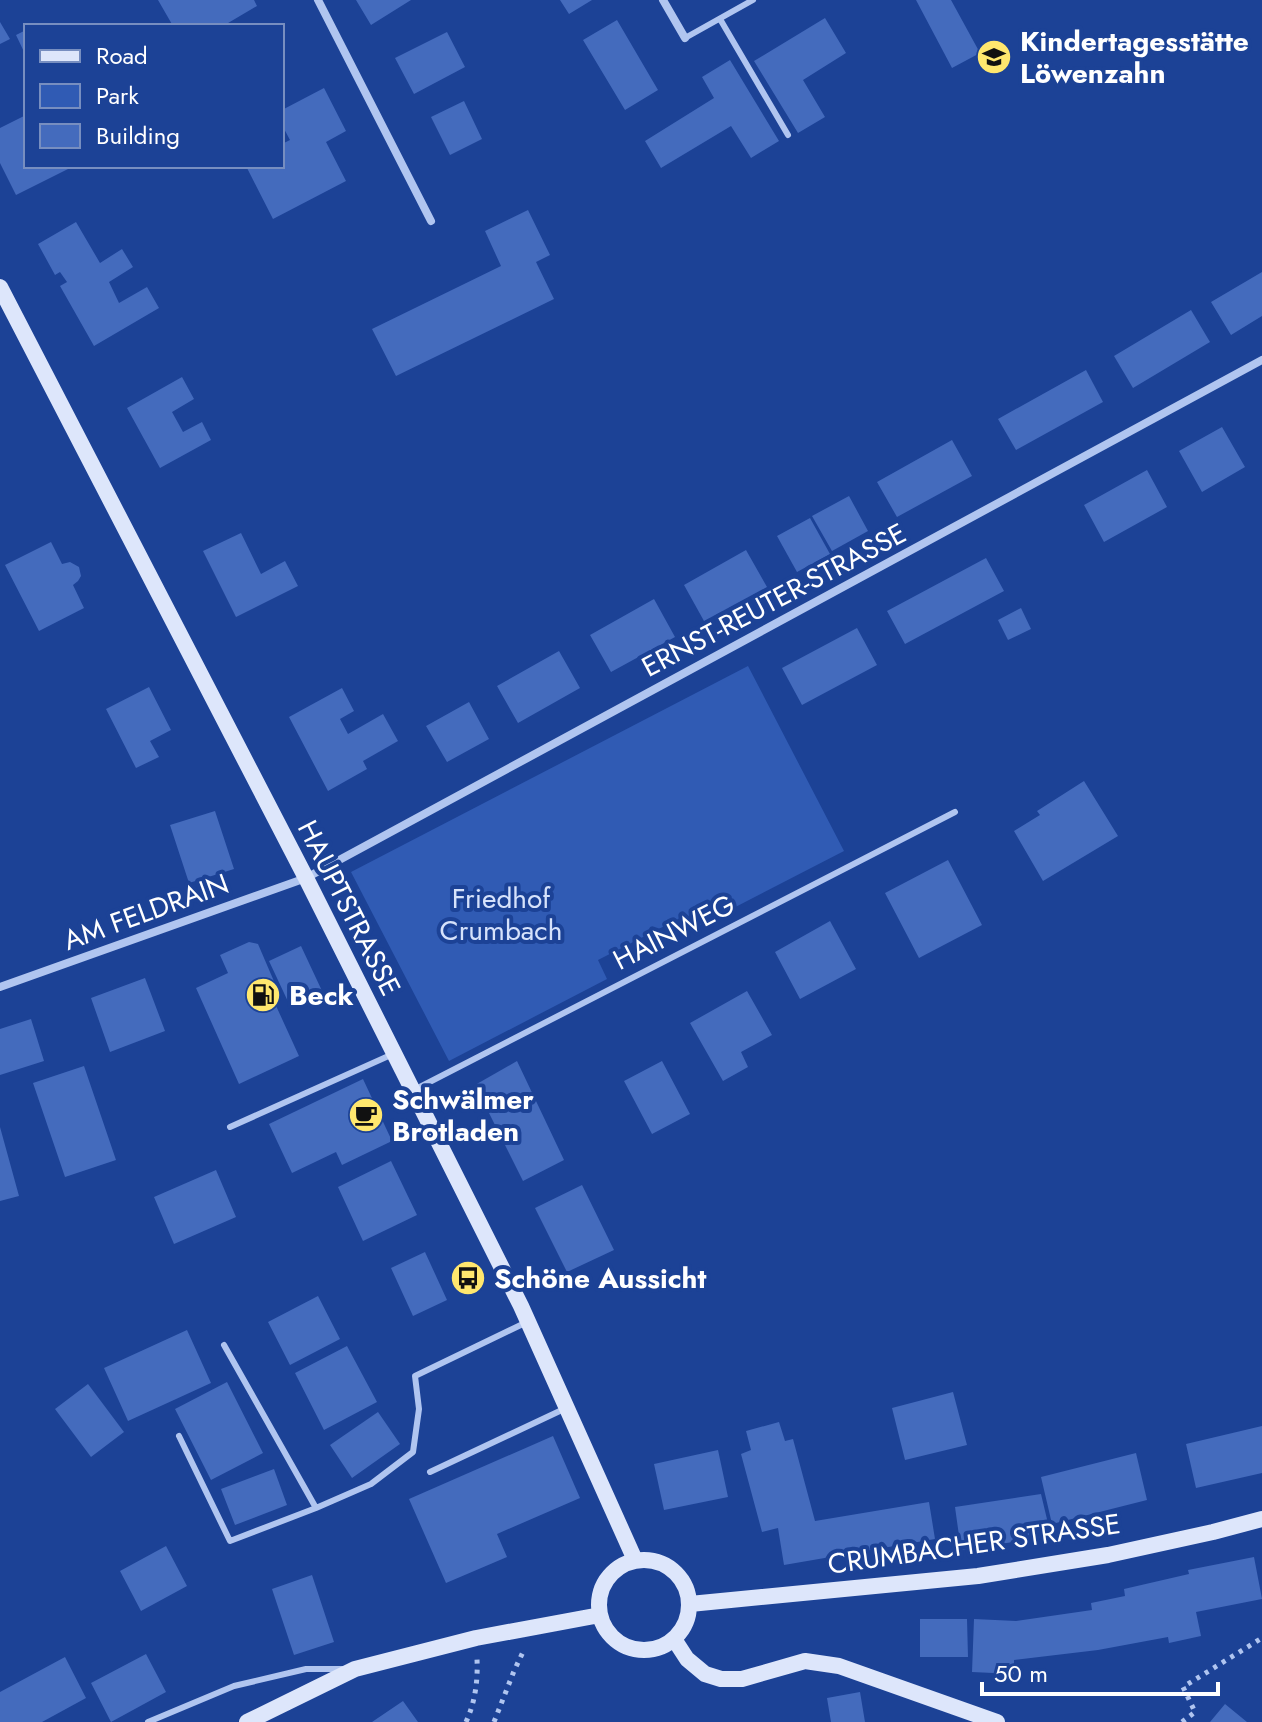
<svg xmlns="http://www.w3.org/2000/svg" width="1262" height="1722" font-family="Jost,sans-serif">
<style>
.green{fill:#305bb4}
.building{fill:#446bbd}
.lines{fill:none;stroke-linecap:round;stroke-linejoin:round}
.path{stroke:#b0c5f0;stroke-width:5;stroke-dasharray:4 6;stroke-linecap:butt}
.service{stroke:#b0c5f0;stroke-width:6}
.minor{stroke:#b0c5f0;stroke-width:8}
.secondary{stroke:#dde6fb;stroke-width:16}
.labels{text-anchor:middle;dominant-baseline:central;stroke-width:8;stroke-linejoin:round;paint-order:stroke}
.poi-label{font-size:28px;font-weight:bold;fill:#fff;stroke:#1c4296;text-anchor:start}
.street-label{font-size:28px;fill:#fff;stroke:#1c4296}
.park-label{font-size:28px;fill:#d6e2fb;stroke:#1c4296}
</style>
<rect width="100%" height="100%" fill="#1c4296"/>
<path class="green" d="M748,666L844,851L689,931L682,917L598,960L607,979L449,1061L351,872Z"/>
<path class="building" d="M158,0H254L257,6L223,26H173Z
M356,0H411L371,25Z
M560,0H592L569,14Z
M916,0H951L980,53L952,68Z
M825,18L846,53L803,80L825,117L798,133L754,61Z
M617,20L658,90L625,110L583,40Z
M0,22L10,39L0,44Z
M26,30V56L16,35Z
M447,32L465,67L414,94L395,58Z
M730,60L779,141L751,158L731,126L661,168L645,141L714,98L702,77Z
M324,88L346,131L326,142L346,181L273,219L246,166H282V144L290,140L282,125V110Z
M464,101L482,139L450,155L431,117Z
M26,115V166H74L16,195L0,163V128Z
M528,210L550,255L536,262L554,299L396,376L372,329L501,266L485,231Z
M76,222L100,263L122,249L133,267L109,282L119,303L147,287L159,308L94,346L60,286L67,282L60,272L55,275L38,244Z
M1262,272V316L1231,335L1211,302Z
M1191,310L1210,342L1133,388L1114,356Z
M1086,370L1103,402L1016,450L998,419Z
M182,377L194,399L172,412L183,432L202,422L211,440L160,468L127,408Z
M1222,427L1245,467L1202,492L1179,451Z
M952,440L972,476L897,517L877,482Z
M1147,470L1167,507L1104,542L1084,505Z
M849,496L868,531L832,551L812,516Z
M810,518L830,554L797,572L777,536Z
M241,533L261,574L285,561L298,586L236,617L203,551Z
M51,542L62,564L70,562L79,567L81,576L78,581L73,585L84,608L39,631L5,565Z
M746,550L767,587L704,621L684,585Z
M986,558L1004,591L905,644L887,611Z
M654,599L675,637L611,672L590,635Z
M1021,608L1031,629L1008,640L998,620Z
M857,628L877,665L802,705L782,668Z
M559,651L580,688L518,723L497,686Z
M149,687L171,730L150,741L159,757L136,768L106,709Z
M342,688L354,711L340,719L348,734L383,714L398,741L363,761L367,769L328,791L289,717Z
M469,702L489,739L447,762L426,726Z
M1084,781L1118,836L1043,881L1014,831L1040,815L1037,811Z
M215,811L234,869L189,883L170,825Z
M948,860L982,925L919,958L885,893Z
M830,921L856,969L800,999L775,952Z
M249,942L258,944L279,993L272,997L299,1056L239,1084L196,988L228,973L220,955Z
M301,946L323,993L291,1008L269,961Z
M145,978L165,1031L110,1052L91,998Z
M747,991L772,1035L741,1052L748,1067L723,1081L690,1023Z
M31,1019L44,1061L0,1075V1029Z
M517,1061L564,1160L523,1181L475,1085Z
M662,1061L690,1114L652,1134L624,1081Z
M84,1066L116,1160L65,1177L33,1083Z
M363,1079L392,1141L342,1165L336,1152L292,1173L269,1124Z
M0,1127L19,1196L0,1201Z
M391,1161L417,1215L363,1241L338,1187Z
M216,1170L236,1217L174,1244L154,1197Z
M582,1185L614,1250L567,1272L535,1208Z
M425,1252L447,1300L413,1316L391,1268Z
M318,1296L340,1339L290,1365L268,1322Z
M187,1330L211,1383L128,1421L104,1368Z
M347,1346L377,1402L324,1430L295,1373Z
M227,1382L263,1453L211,1480L175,1409Z
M88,1384L124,1432L91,1457L55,1409Z
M953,1392L967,1445L905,1460L892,1408Z
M378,1412L400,1444L352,1478L330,1445Z
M779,1422L785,1441L793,1439L815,1521L929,1502L935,1539L784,1565L778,1528L762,1532L741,1454L751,1450L746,1431Z
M1262,1426V1473L1196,1488L1186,1444Z
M553,1436L580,1498L497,1534L507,1557L446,1583L409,1499Z
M718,1450L728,1497L664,1510L654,1464Z
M1136,1453L1147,1500L1052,1524L1041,1477Z
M274,1469L287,1505L235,1525L221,1489Z
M1041,1494L1051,1536L961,1550L955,1507Z
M166,1546L187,1586L141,1611L120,1571Z
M1254,1557L1262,1599L1196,1612L1201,1636L1169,1643L1168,1637L1098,1650L1014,1660V1674L972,1672L974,1619L1016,1621L1092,1610L1091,1603L1125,1596L1124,1589L1189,1574L1188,1570Z
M312,1575L334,1642L294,1655L272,1589Z
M920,1619H967L968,1657H920Z
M146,1654L166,1692L111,1722L91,1683Z
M65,1657L86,1698L42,1722H0V1692Z
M860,1692L865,1722H831L827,1698Z
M403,1701L418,1722H372Z
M1225,1704L1247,1722H1210Z"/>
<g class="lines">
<path class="path" d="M466,1722C475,1702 478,1682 477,1659
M494,1722L514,1671L523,1652
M1182,1722L1195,1712L1183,1687L1262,1638"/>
<path class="service" d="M720,19L788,135
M685,38L753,0
M414,1090L955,812
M230,1127L393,1054
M224,1345L316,1508L371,1484L413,1452L419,1409L415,1376L527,1322
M179,1436L230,1541L316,1508
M430,1472L564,1409
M148,1722L234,1686L306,1669H343"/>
<path class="minor" d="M318,0L431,221
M663,0L685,38
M0,987L306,878L1262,360"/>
<path class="secondary" d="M0,287L306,878L521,1306L635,1560
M599 1605a45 45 0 1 1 90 0a45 45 0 1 1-90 0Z
M690,1604L978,1576L1108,1555L1213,1532L1262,1519
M674,1639L687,1659L705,1674L721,1679H742L805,1661L839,1666L997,1722
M247,1722L355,1669L476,1638L600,1615"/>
</g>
<defs>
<g id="school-disc" transform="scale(1.8)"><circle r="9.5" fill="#ffe76e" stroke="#1c4296"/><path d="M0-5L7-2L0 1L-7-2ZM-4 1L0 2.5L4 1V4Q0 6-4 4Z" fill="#111"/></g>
<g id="fuel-disc" transform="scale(1.8)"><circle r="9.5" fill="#ffe76e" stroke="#1c4296"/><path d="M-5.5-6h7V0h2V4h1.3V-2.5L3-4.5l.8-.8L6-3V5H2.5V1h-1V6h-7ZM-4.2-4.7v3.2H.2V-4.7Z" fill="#111"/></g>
<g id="cafe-disc" transform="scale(1.8)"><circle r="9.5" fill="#ffe76e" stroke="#1c4296"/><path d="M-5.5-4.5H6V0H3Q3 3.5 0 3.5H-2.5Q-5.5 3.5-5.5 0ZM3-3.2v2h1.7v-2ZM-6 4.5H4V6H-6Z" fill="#111"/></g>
<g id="bus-disc" transform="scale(1.8)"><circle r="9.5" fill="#ffe76e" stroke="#1c4296"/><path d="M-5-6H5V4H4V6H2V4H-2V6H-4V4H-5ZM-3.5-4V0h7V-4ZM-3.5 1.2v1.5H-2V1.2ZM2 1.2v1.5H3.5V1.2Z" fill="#111"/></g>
</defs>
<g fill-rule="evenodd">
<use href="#school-disc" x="994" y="57"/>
<use href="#fuel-disc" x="263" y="995"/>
<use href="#cafe-disc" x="366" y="1115"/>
<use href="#bus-disc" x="468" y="1278"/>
</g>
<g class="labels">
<g class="poi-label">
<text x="1020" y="41">Kindertagesstätte<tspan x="1020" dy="32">Löwenzahn</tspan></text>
<text x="289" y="995">Beck</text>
<text x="392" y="1099">Schwälmer<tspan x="392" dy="32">Brotladen</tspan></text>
<text x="494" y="1278">Schöne Aussicht</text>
</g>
<g class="street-label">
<text transform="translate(774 600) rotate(-28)">ERNST-REUTER-STRASSE</text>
<text transform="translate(349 908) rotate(63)">HAUPTSTRASSE</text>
<text transform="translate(146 912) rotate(-20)">AM FELDRAIN</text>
<text transform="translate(674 932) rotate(-27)">HAINWEG</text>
<text transform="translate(974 1544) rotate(-8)">CRUMBACHER STRASSE</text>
</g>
<g class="park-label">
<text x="501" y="898">Friedhof<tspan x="501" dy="32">Crumbach</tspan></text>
</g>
</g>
<rect x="24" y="24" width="260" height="144" fill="#1c4296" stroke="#778ec0" stroke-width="2"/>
<rect x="40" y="50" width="40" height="12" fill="#dde6fb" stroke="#778ec0" stroke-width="2"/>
<text x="96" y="64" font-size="24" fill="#ffffff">Road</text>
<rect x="40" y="84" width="40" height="24" fill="#305bb4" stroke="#778ec0" stroke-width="2"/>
<text x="96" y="104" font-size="24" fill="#ffffff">Park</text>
<rect x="40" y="124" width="40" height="24" fill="#446bbd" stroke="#778ec0" stroke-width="2"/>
<text x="96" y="144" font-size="24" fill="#ffffff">Building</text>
<path d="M982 1682v12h236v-12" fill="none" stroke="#ffffff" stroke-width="4"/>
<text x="994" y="1682" font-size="24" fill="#ffffff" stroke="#1c4296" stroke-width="6" paint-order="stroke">50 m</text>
</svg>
